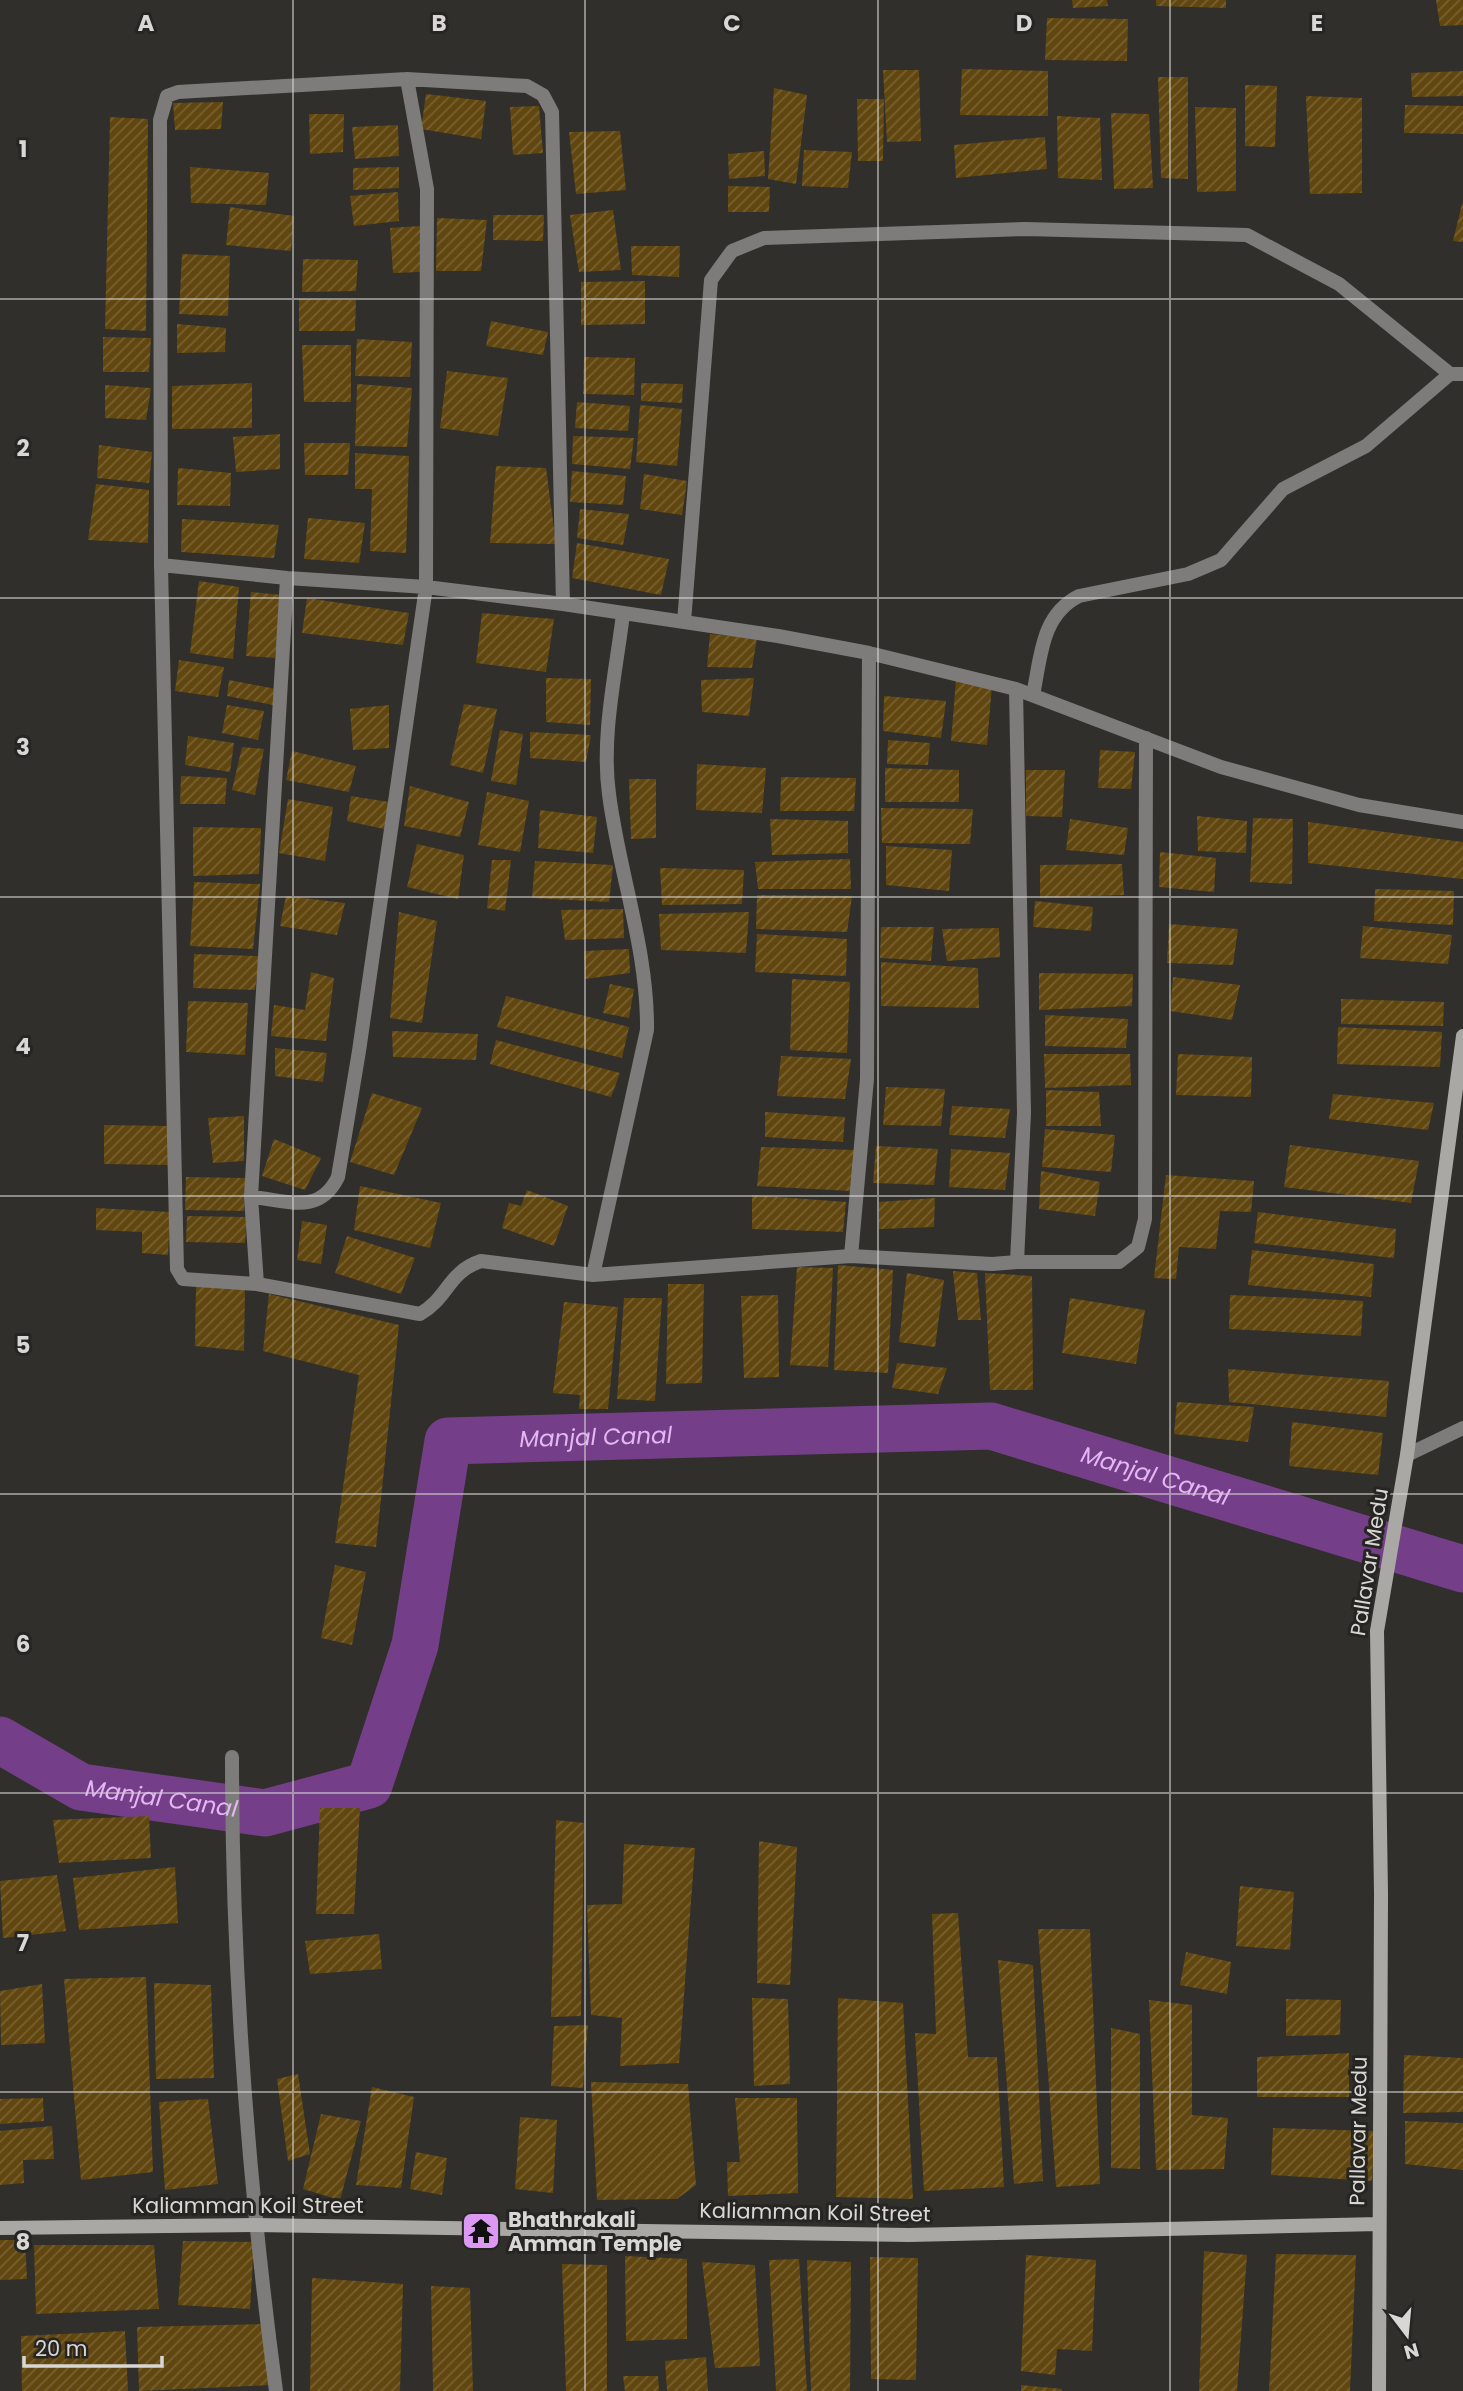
<svg xmlns="http://www.w3.org/2000/svg" width="1463" height="2391" font-family="Poppins,sans-serif">
<style>
.lines{fill:none;stroke-linecap:round;stroke-linejoin:round}
.canal{stroke:#753e88;stroke-width:47}
.building{fill:url(#building-hatch)}
.street{stroke:#7d7c7a;stroke-width:14}
.secondary{stroke:#a9a8a5;stroke-width:14}
.grid{fill:none;stroke:#d8d7d5;stroke-width:2;stroke-opacity:0.55}
.labels{text-anchor:middle;dominant-baseline:central;stroke-width:6;stroke-linejoin:round;paint-order:stroke}
.street-label{font-size:21px;fill:#d8d7d5;stroke:#272522}
.poi-label{font-size:21px;font-weight:bold;fill:#d8d7d5;stroke:#272522;text-anchor:start}
.water-label{font-size:23px;font-style:italic;fill:#e4b7f4;stroke:#272522}
.grid-label{font-size:23px;text-anchor:middle;font-weight:bold;fill:#d8d7d5;stroke:#272522;stroke-width:6;stroke-linejoin:round;paint-order:stroke}
</style>
<defs>
<pattern id="building-hatch" width="6" height="6" patternUnits="userSpaceOnUse" patternTransform="scale(1.75)"><rect width="6" height="6" fill="#61470f"/><path d="M-1 1l2-2M0 6l6-6M5 7l2-2" fill="none" stroke="#776131"/></pattern>
</defs>
<rect width="100%" height="100%" fill="#302f2b"/>
<g class="lines">
<path class="canal" id="s1" d="M0,1740L81,1787L265,1813L369,1785L415,1645L448,1441L991,1426L1463,1569"/>
</g>
<path class="building" d="M1072,0H1107L1108,6L1073,8Z
M1156,0H1226V8L1156,6Z
M1436,0H1463V25L1440,26Z
M1047,18L1128,19L1127,61L1045,60Z
M962,69L1048,71V116L960,115Z
M883,70H919L921,141L887,142Z
M1463,71V96L1412,97L1411,73Z
M1158,77H1188V179L1161,178Z
M1245,85L1277,86L1275,147L1245,146Z
M774,88L807,95L796,184L768,179Z
M426,94L486,101L481,139L421,129Z
M1306,96L1362,98V193L1310,194Z
M857,99H884L883,161H858Z
M223,102L221,129L175,130L173,103Z
M1405,105L1463,106V134L1404,133Z
M539,106L543,153L513,155L510,107Z
M1195,107L1236,108V191L1197,192Z
M1111,113L1149,114L1153,188L1114,189Z
M309,114H344L343,152L310,154Z
M1057,116L1100,118L1102,180L1058,178Z
M110,117L148,119L146,331L105,329Z
M398,125L399,156L355,159L352,127Z
M620,131L626,190L576,194L569,132Z
M1045,137L1047,169L956,178L954,145Z
M804,150L852,152L848,188L802,186Z
M764,151L765,176L729,179L728,154Z
M190,167L269,173L266,205L191,203Z
M399,167V188L353,190V168Z
M728,186L770,187L769,212H728Z
M398,192L399,221L354,226L350,196Z
M1462,204H1463V242L1453,241Z
M230,207L294,216L291,251L226,245Z
M613,210L621,270L579,272L570,215Z
M493,215H544L543,241L493,240Z
M437,218L487,220L481,271H436Z
M420,226V272L393,273L390,228Z
M631,246H680L679,277L632,275Z
M182,254L230,256L228,316L179,314Z
M303,259L358,260L356,291L302,292Z
M645,281V324L581,325V282Z
M299,299L356,300L355,331H299Z
M491,321L548,332L543,355L486,346Z
M177,324L226,328L225,352L177,353Z
M103,337L151,338L149,372H103Z
M357,339L412,342L410,377L355,376Z
M302,345H351V402H304Z
M584,357L635,358L634,395L583,394Z
M447,371L508,378L498,436L440,428Z
M252,383V428L172,429V386Z
M641,383L683,384L682,403L641,401Z
M357,384L412,388L407,447L355,446Z
M105,385L151,388L146,420L105,418Z
M577,402L630,406L628,431L575,428Z
M640,405L682,409L677,466L636,462Z
M280,434V469L236,472L233,437Z
M573,436L634,438L630,469L572,464Z
M304,443H350L348,475H305Z
M99,445L152,452L149,483L97,478Z
M355,453L409,456L406,553L370,551L372,489H355Z
M496,466L546,468L556,544L490,543Z
M178,468L231,473L230,506L177,505Z
M572,471L626,476L623,505L570,502Z
M644,474L687,481L682,515L640,509Z
M96,484L149,490L148,543L88,540Z
M580,509L629,514L623,545L577,538Z
M308,518L365,523L359,563L304,559Z
M182,519L279,525L274,558L181,552Z
M577,543L669,559L661,595L572,578Z
M199,581L239,587L233,659L190,653Z
M251,592L282,595L275,658L246,656Z
M307,598L409,613L403,645L302,633Z
M482,613L554,619L546,672L476,663Z
M710,634L757,638L752,668L707,667Z
M179,660L224,667L218,697L175,691Z
M546,678L591,679L590,725L546,722Z
M754,678L749,716L702,712L701,680Z
M229,680L276,689L273,705L227,696Z
M956,680L992,685L987,745L951,741Z
M884,696L946,701L941,738L883,731Z
M464,704L497,709L483,773L450,765Z
M227,705L264,711L258,740L222,733Z
M389,705V748L353,750L350,709Z
M500,730L523,734L516,785L491,781Z
M530,732L591,735L586,762L530,758Z
M188,736L234,743L230,772L185,765Z
M888,740L930,743L928,765L887,764Z
M242,747L264,749L255,795L232,790Z
M1100,750L1135,752L1131,789L1098,788Z
M292,751L356,766L349,792L286,780Z
M697,764L766,768L762,813L696,810Z
M885,768L959,770V802H885Z
M1026,770H1065L1062,817L1026,816Z
M181,776L227,778L225,804H180Z
M781,777L856,778L854,811H780Z
M629,779H656V838L631,839Z
M410,786L469,802L460,837L404,826Z
M487,792L529,801L520,852L478,845Z
M351,796L389,802L384,829L347,821Z
M288,799L333,807L325,861L279,853Z
M881,808L973,809L970,844L882,843Z
M540,810L597,817L593,853L538,848Z
M1197,816L1247,821L1246,853L1198,851Z
M1253,818L1293,819L1292,884L1250,882Z
M770,819L848,821V853L772,855Z
M1070,819L1128,828L1124,855L1066,850Z
M1308,822L1463,842V879L1308,863Z
M193,827L261,828L259,874L193,876Z
M417,844L464,855L458,899L407,887Z
M886,846L952,850L949,891L886,885Z
M1160,852L1216,858L1214,892L1159,887Z
M850,859L851,889H758L755,862Z
M492,860H511L505,911L487,908Z
M535,861L613,865L609,902L532,898Z
M1122,864L1124,895L1040,898V865Z
M660,868L744,870L742,904L662,905Z
M194,882L260,884L253,949L190,946Z
M1375,889L1454,891L1453,925L1374,921Z
M757,895L852,896L847,932L756,929Z
M286,896L345,903L337,935L280,926Z
M1035,901L1093,907L1091,931L1033,927Z
M623,909L624,938L565,940L561,910Z
M399,912L437,921L422,1023L390,1018Z
M749,912L746,953L661,950L659,914Z
M1169,924L1238,929L1233,965L1167,963Z
M1363,926L1452,935L1448,964L1360,958Z
M881,927H934L931,961L880,958Z
M999,928L1000,957L947,961L942,929Z
M757,934L847,939L846,976L755,972Z
M629,949L630,973L585,979L584,951Z
M194,954L260,956L255,990L193,988Z
M881,962L978,968L979,1008L881,1006Z
M311,972L334,978L326,1041L271,1036L274,1005L305,1010Z
M1039,973L1133,974L1132,1006L1039,1010Z
M1173,977L1240,985L1232,1020L1170,1011Z
M792,979L850,982L847,1053L790,1050Z
M610,984L634,989L629,1018L603,1013Z
M506,996L629,1027L622,1058L497,1027Z
M1341,999L1444,1002L1443,1026L1341,1024Z
M188,1001L248,1003L245,1055L186,1052Z
M1045,1015L1128,1019L1126,1048L1045,1046Z
M1338,1027L1442,1032L1440,1067L1337,1064Z
M392,1031L478,1034L476,1060L393,1057Z
M496,1040L620,1073L611,1097L490,1064Z
M275,1048L327,1053L323,1082L275,1076Z
M1044,1054H1130L1131,1085L1045,1088Z
M1178,1054L1252,1057L1251,1097L1176,1095Z
M781,1056L851,1059L845,1099L777,1096Z
M886,1087L945,1089L941,1126L883,1125Z
M1046,1090L1099,1092L1101,1126H1046Z
M372,1093L422,1108L394,1175L350,1162Z
M1333,1094L1434,1103L1428,1130L1329,1119Z
M952,1106L1010,1109L1005,1138L949,1135Z
M765,1112L845,1117L843,1142L765,1137Z
M244,1116V1161L213,1163L208,1118Z
M104,1125L169,1126L168,1165L104,1164Z
M1045,1129L1115,1135L1111,1172L1042,1167Z
M274,1139L321,1158L305,1190L262,1176Z
M1290,1145L1419,1161L1411,1203L1284,1187Z
M876,1146L938,1149L934,1185L873,1183Z
M761,1147L856,1150L850,1191L757,1186Z
M951,1149L1010,1153L1005,1190L949,1187Z
M1041,1171L1100,1182L1095,1216L1039,1209Z
M1166,1175L1254,1181L1251,1212L1220,1211L1216,1249L1179,1247L1176,1279L1154,1278Z
M186,1177L246,1178L244,1211L185,1210Z
M360,1186L441,1203L430,1248L354,1230Z
M527,1190L568,1206L554,1246L502,1228L509,1203L521,1206Z
M752,1195L846,1202L843,1232L752,1229Z
M935,1198L934,1227L879,1229V1202Z
M96,1208L170,1212L168,1255L142,1253V1232L96,1230Z
M1258,1212L1396,1229L1394,1258L1254,1243Z
M187,1216L247,1217L245,1243L186,1242Z
M302,1221L327,1225L321,1264L297,1260Z
M347,1236L415,1258L401,1294L335,1273Z
M1252,1250L1374,1264L1371,1297L1248,1285Z
M838,1265L893,1270L888,1373L834,1370Z
M797,1267L833,1268L828,1367L790,1365Z
M953,1271L977,1273L981,1320H958Z
M907,1273L944,1280L935,1347L899,1342Z
M985,1273L1032,1276L1033,1390H990Z
M668,1284H704L702,1383L666,1384Z
M196,1285L245,1289L244,1351L195,1346Z
M269,1294L399,1325L376,1547L335,1543L359,1375L263,1351Z
M778,1295L779,1377L744,1378L741,1296Z
M1230,1295L1363,1301L1361,1336L1229,1329Z
M624,1298H662L655,1401L617,1399Z
M1070,1298L1145,1310L1136,1364L1062,1353Z
M564,1302L618,1307L608,1409H579L580,1395L553,1393Z
M897,1363L947,1368L938,1394L892,1388Z
M1228,1369L1389,1381L1386,1417L1229,1402Z
M1177,1402L1254,1407L1248,1442L1174,1434Z
M1292,1422L1383,1433L1378,1475L1289,1466Z
M335,1565L366,1572L352,1645L321,1638Z
M320,1808H360L354,1914H316Z
M149,1816L151,1858L59,1863L53,1820Z
M556,1820L584,1823L581,2016L551,2017Z
M759,1841L797,1847L790,1985L757,1983Z
M624,1844L695,1848L679,2063L620,2066L622,2018L591,2015L587,1905L622,1904Z
M175,1867L178,1923L79,1930L73,1878Z
M57,1875L66,1931L3,1938L0,1881Z
M1240,1886L1294,1892L1290,1950L1236,1946Z
M958,1913L968,2057H997L1004,2187L924,2191L915,2033L936,2034L932,1914Z
M1038,1929H1090L1100,2184L1056,2187Z
M379,1934L382,1969L310,1974L305,1941Z
M1186,1952L1231,1962L1227,1994L1180,1985Z
M998,1960L1033,1965L1043,2181L1014,2184Z
M146,1977L153,2172L81,2180L64,1979Z
M154,1983L211,1985L214,2078L156,2079Z
M42,1984L45,2043L1,2045L0,1991Z
M752,1998L788,1999L790,2084L754,2086Z
M838,1998L903,2003L913,2199L836,2197Z
M1286,1999L1341,2000L1340,2035L1286,2036Z
M1149,2000L1192,2005V2115L1228,2118L1224,2169L1156,2170Z
M588,2025L583,2088L551,2086L554,2026Z
M1111,2028L1140,2034V2169L1111,2168Z
M1349,2053V2097H1257V2057Z
M1404,2055L1463,2058V2112L1403,2113Z
M298,2074L310,2154L288,2161L277,2079Z
M591,2082L688,2084L696,2185L677,2199L597,2200Z
M372,2087L414,2097L401,2188L356,2185Z
M43,2098L44,2121L0,2124V2099Z
M735,2098H797L798,2193L728,2196L727,2162H740Z
M208,2099L218,2184L165,2190L159,2102Z
M321,2114L361,2121L340,2200L303,2189Z
M520,2117L557,2120L553,2193L515,2189Z
M1405,2121L1463,2123V2170L1405,2164Z
M52,2126L54,2159L23,2160L24,2183L0,2185V2131Z
M1273,2128L1374,2131L1372,2181L1271,2175Z
M416,2152L447,2158L442,2195L410,2189Z
M0,2240H25L27,2279L0,2280Z
M183,2241L254,2242L250,2309L178,2305Z
M34,2245H154L159,2309L36,2314Z
M1204,2251L1247,2255L1237,2391H1199Z
M1276,2254L1356,2255L1350,2391H1269Z
M1026,2255L1096,2260L1092,2351L1057,2349L1055,2375L1021,2371Z
M625,2256L687,2259V2339L626,2341Z
M870,2257L918,2258L916,2380L871,2379Z
M799,2259L807,2391H776L769,2260Z
M807,2260L851,2262L850,2391H811Z
M702,2262L755,2265L760,2366L715,2368Z
M562,2264L607,2265V2391H566Z
M312,2278L403,2284L400,2391H310Z
M431,2286L470,2288L473,2391H433Z
M265,2324L273,2385L139,2391L137,2327Z
M125,2331L128,2391H22L21,2336Z
M706,2357L708,2391H667L665,2361Z
M623,2376H658L659,2391H625Z
M1021,2385L1062,2389V2391H1021Z"/>
<g class="lines">
<path class="street" d="M161,565L160,120L167,96L178,92L407,79L527,86L543,95L552,112L563,604
M684,622L711,280L732,251L764,238L1026,229L1247,235L1339,284L1450,374H1463
M1016,689L1024,1113L1017,1262L992,1264L851,1256L593,1275L481,1261C448,1272 448,1298 420,1314L257,1284L183,1279L177,1269L161,565L287,578L426,587L563,604L778,636L869,653L1016,689L1221,767L1359,805L1463,822
M1033,695C1041,657 1041,615 1079,596L1188,574L1221,560L1283,489L1366,446L1450,374
M251,1197C287,1200 319,1216 338,1177L359,1051L426,587L427,189L407,79
M851,1256L867,1079L869,653
M1017,1262H1119L1138,1247L1145,1219L1146,738
M593,1275L647,1030C648,950 619,873 609,794C601,736 616,672 623,614
M257,1284L251,1197L287,578
M1407,1455L1463,1428
M232,1757C232,1969 248,2181 276,2391"/>
<path class="secondary" d="M0,2228L254,2225L909,2235L1378,2224
M1379,2391L1381,1894L1377,1631L1407,1455L1463,1036"/>
</g>
<path class="grid" d="M293,0V2391M585,0V2391M878,0V2391M1170,0V2391M0,299H1463M0,598H1463M0,897H1463M0,1196H1463M0,1494H1463M0,1793H1463M0,2092H1463"/>
<defs>
<g id="temple-square" transform="scale(2.0125)"><rect x="-9" y="-9" width="18" height="18" rx="4" fill="#dc99f4" stroke="#272522"/><path d="M0-6L5-2H3V0L6.5 2.5H4V6H1.5V3h-3V6H-4V2.5H-6.5L-3 0V-2H-5Z" fill="#111"/></g>
</defs>
<g fill-rule="evenodd">
<use href="#temple-square" x="481" y="2231"/>
</g>
<g class="labels">
<g class="street-label">
<text transform="translate(1369 1562) rotate(-81)">Pallavar Medu</text>
<text transform="translate(1358 2131) rotate(-89)">Pallavar Medu</text>
<text x="248" y="2205">Kaliamman Koil Street</text>
<text transform="translate(815 2212) rotate(1)">Kaliamman Koil Street</text>
</g>
<g class="poi-label">
<text x="508" y="2219">Bhathrakali<tspan x="508" dy="24">Amman Temple</tspan></text>
</g>
<g class="water-label">
<text stroke="none"><textPath href="#s1" startOffset="889">Manjal Canal</textPath></text>
<text stroke="none"><textPath href="#s1" startOffset="1456">Manjal Canal</textPath></text>
<text stroke="none"><textPath href="#s1" startOffset="175">Manjal Canal</textPath></text>
</g>
</g>
<g class="grid-label">
<text x="146" y="31">A</text>
<text x="439" y="31">B</text>
<text x="732" y="31">C</text>
<text x="1024" y="31">D</text>
<text x="1317" y="31">E</text>
<text x="23" y="157">1</text>
<text x="23" y="456">2</text>
<text x="23" y="755">3</text>
<text x="23" y="1054">4</text>
<text x="23" y="1353">5</text>
<text x="23" y="1652">6</text>
<text x="23" y="1951">7</text>
<text x="23" y="2250">8</text>
</g>
<g transform="translate(1407 2335) rotate(164)" stroke="#272522" stroke-width="5" paint-order="stroke">
<path d="M0-5L12 26L0 18L-12 26Z" fill="#d8d7d5"/>
<text y="-10" font-size="19" font-weight="bold" text-anchor="middle" fill="#d8d7d5">N</text>
</g>
<path d="M24 2356v10h138v-10" fill="none" stroke="#d8d7d5" stroke-width="3.5"/>
<text x="35" y="2356" font-size="21" fill="#d8d7d5" stroke="#272522" stroke-width="5" paint-order="stroke">20 m</text>
</svg>
